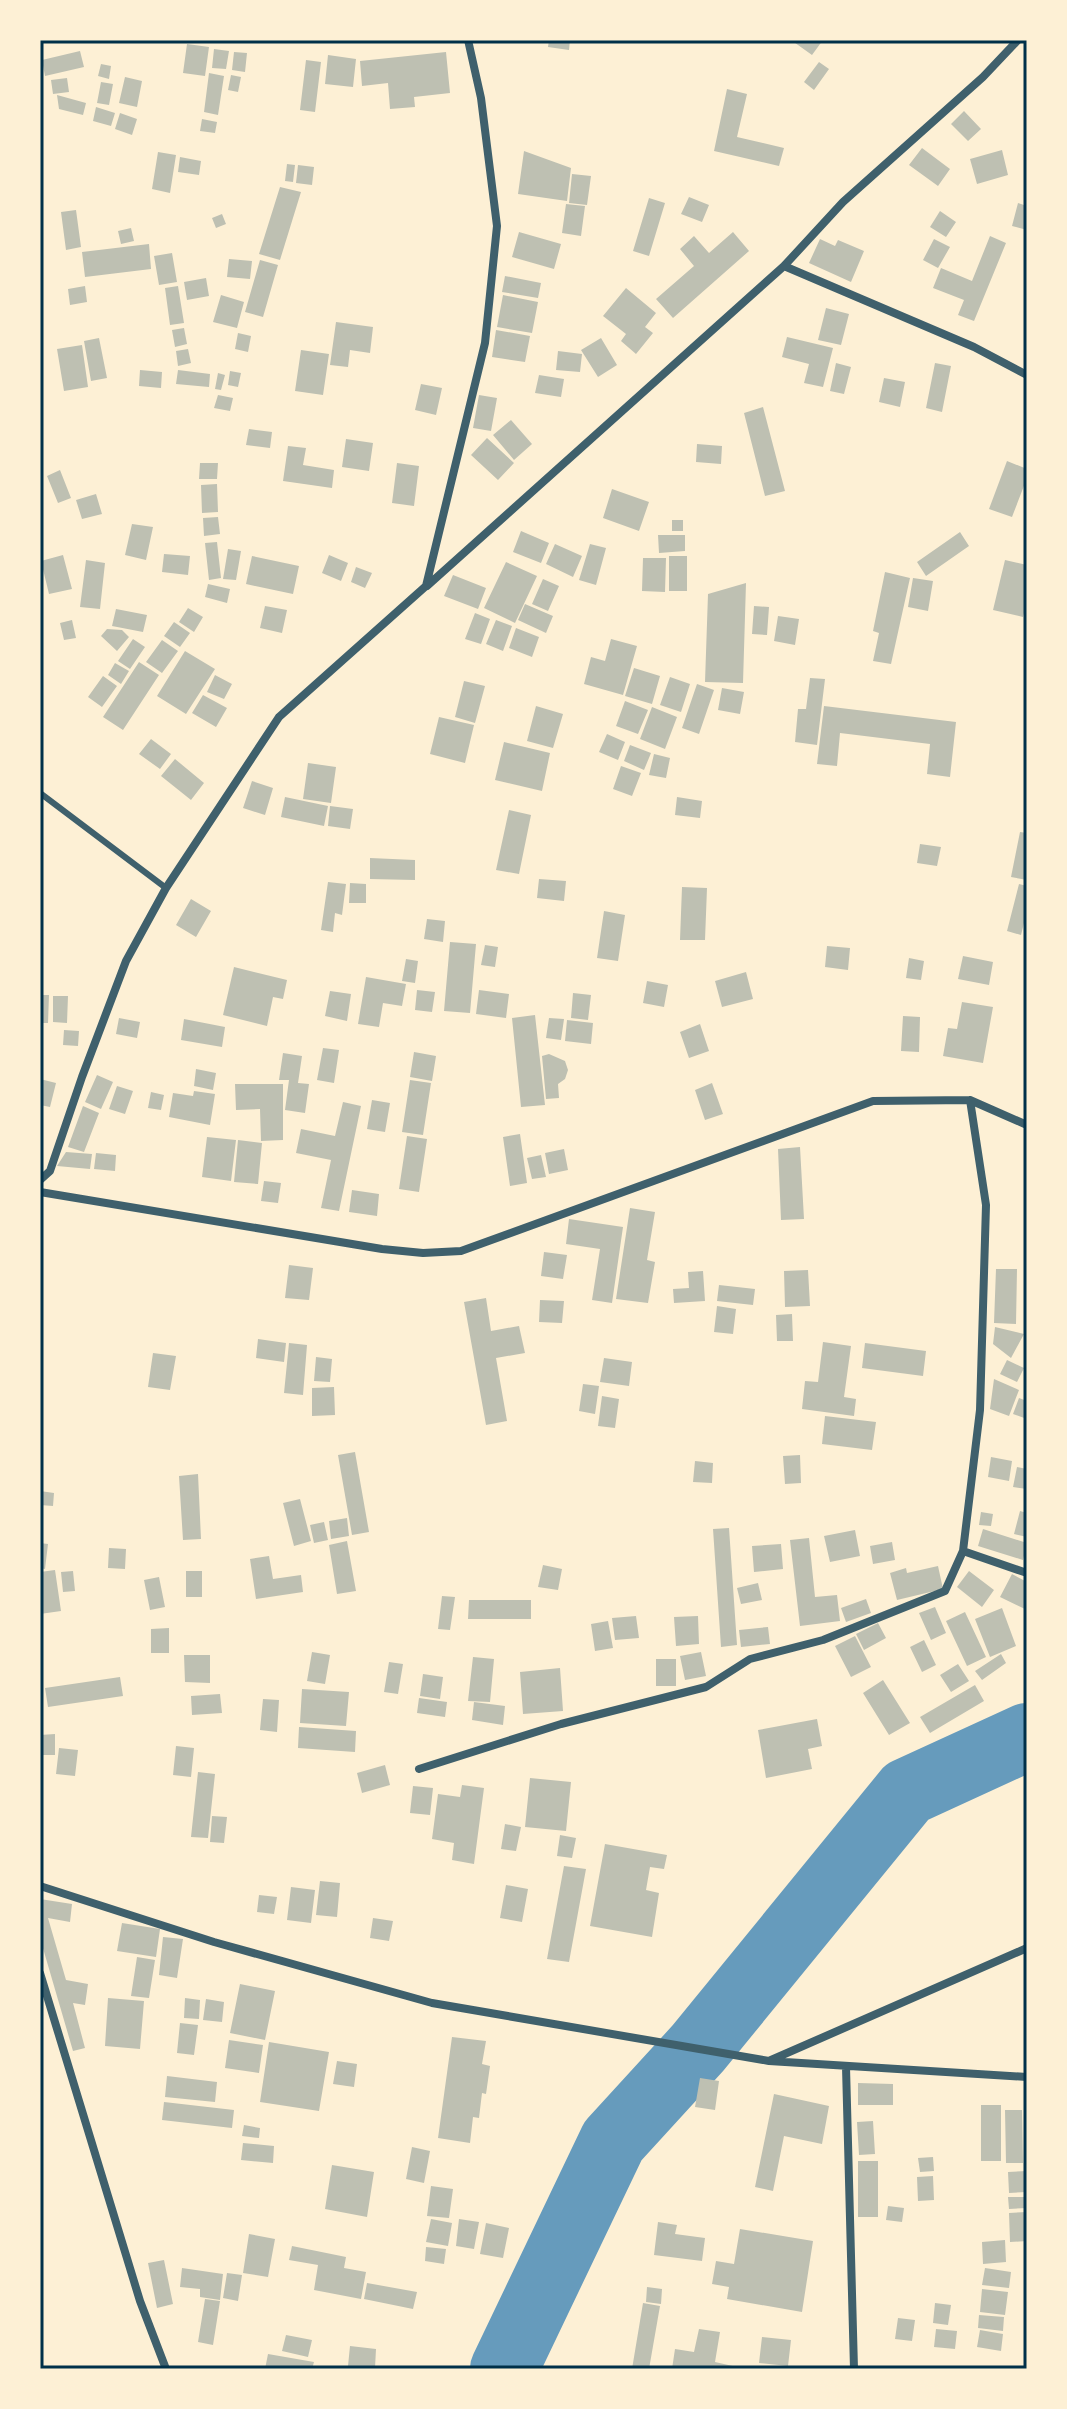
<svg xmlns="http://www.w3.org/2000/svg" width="1067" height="2409" font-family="'PT Sans Narrow',sans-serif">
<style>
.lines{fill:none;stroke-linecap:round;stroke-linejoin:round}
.river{stroke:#669bbc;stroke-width:68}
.building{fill:#bec0b2}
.service{stroke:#3f606c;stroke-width:6}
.minor{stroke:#3f606c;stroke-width:8}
.neatline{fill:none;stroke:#003049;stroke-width:3}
</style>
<rect width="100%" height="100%" fill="#fdf0d5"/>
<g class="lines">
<path class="river" d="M504,2369L613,2141L698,2048L907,1792L1027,1737"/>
</g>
<path class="building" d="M549,40H570L569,50L548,47Z
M791,40H823L812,55Z
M187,44L209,47L205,76L183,73Z
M214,49L229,51L226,69L212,68Z
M80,51L84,67L45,76L42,60Z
M234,52L247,53L245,72L232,70Z
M446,52L450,93L414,97L415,107L390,109L388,83L362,86L360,61Z
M328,55L356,59L353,87L325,84Z
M306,60L321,62L315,112L300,110Z
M819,62L829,69L814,90L804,82Z
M101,64L111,66L109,79L98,76Z
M209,73L224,76L218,115L204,112Z
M231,75L241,77L238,92L228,90Z
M125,77L142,81L137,107L119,103Z
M67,78L69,92L53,94L51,80Z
M101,82L113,84L109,105L97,103Z
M727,89L747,94L737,137L784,148L779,166L714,151Z
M57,95L86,103L83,115L59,109Z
M96,107L115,113L111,126L93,121Z
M964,111L981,129L968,141L951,124Z
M120,113L137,119L132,135L115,129Z
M202,119L217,122L215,133L200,131Z
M922,148L950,169L938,186L909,165Z
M1002,150L1008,175L977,184L970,159Z
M524,151L571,168L567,201L518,194Z
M158,152L176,155L170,193L152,189Z
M180,157L201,161L199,175L178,172Z
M287,164L295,165L293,182L285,181Z
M298,165L314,167L312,185L296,183Z
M572,174L591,176L587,205L569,203Z
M280,187L301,192L280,260L259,254Z
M689,197L709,205L702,222L681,214Z
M649,198L665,203L649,256L633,251Z
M1018,203L1027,206V230L1012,226Z
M566,204L585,206L581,236L562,233Z
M76,210L81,247L66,250L61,212Z
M940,211L956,222L946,237L930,227Z
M222,214L226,224L216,228L212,218Z
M131,228L134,241L121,244L118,231Z
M519,232L561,244L554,269L512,257Z
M733,232L749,251L673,318L656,299L694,266L680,249L694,236L709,253Z
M990,236L1006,243L974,321L958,315L964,300L933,288L941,268L972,281Z
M820,239L835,246L838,240L864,251L851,282L809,263Z
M934,239L950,247L938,268L923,260Z
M149,244L151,269L85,277L82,252Z
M172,253L177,282L159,285L154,256Z
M229,259L252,261L250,279L227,277Z
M260,260L278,265L263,317L245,312Z
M505,276L541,283L538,298L502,292Z
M206,278L209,296L187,300L184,282Z
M85,286L87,302L70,305L68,289Z
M178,286L184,323L170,325L165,288Z
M626,288L656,313L645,327L653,333L636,354L621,341L626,334L603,316Z
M221,295L244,302L237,328L213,322Z
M503,295L538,302L532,333L497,327Z
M826,308L849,314L841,345L818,340Z
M336,322L373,327L370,353L350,350L348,367L330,365Z
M184,328L187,344L175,347L172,330Z
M496,330L530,336L525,362L492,357Z
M238,333L251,336L248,352L235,349Z
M787,337L833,348L823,387L804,383L809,364L782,357Z
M99,338L107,378L91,381L84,341Z
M601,338L617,365L598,377L581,350Z
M82,345L88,387L64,391L57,349Z
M188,349L191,363L178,366L176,351Z
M301,350L329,354L323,395L295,391Z
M558,351L582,354L580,372L556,370Z
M836,363L851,367L844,394L830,391Z
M935,363L951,366L942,412L926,408Z
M140,370L162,372L161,388L139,386Z
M178,370L210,374L209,387L176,384Z
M230,371L241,373L238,387L228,385Z
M218,373L225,375L221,390L215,389Z
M539,375L564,379L561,397L535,393Z
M884,378L905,382L900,407L879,402Z
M421,384L442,388L436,415L415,410Z
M218,395L233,398L230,411L214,408Z
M479,395L497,398L491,431L473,428Z
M763,407L785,491L765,496L744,413Z
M511,420L532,444L514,460L493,435Z
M249,429L272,432L270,448L246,445Z
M487,438L514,463L498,480L471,455Z
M346,439L373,443L369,471L342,467Z
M697,444L722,446L721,464L696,462Z
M288,446L306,448L303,465L334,470L332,488L283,481Z
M1007,461L1027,469V478L1012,517L989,509Z
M200,463H218L217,479H199Z
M397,463L419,466L414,506L392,503Z
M60,470L71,498L58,503L47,476Z
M217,484L218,512L202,513L201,485Z
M612,489L649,502L639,531L603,518Z
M96,494L102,514L82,519L76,500Z
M218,517L220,534L204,536L203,518Z
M672,520H683V531H672Z
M132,524L153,527L146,560L125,555Z
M521,531L549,543L541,563L513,552Z
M960,532L969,546L926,576L917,562Z
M658,535H685V551L659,553Z
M217,542L221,578L209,580L205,543Z
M555,544L582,556L573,577L546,564Z
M590,544L606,548L596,585L579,580Z
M228,549L241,551L236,580L223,579Z
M164,554L190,556L188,575L162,572Z
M63,555L72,589L49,594L41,561Z
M329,555L348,563L341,581L322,573Z
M252,556L299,566L293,594L246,584Z
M669,556H687V591H669Z
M643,558H666L665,592L642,591Z
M86,560L105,563L100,609L80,607Z
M1005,560L1027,565V601L1023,617L993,610Z
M506,562L537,576L515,623L484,608Z
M356,567L372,573L365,588L351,582Z
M885,572L910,578L891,664L873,661L879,633L873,631Z
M453,575L486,588L478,609L444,596Z
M913,578L933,581L928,611L908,607Z
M543,579L559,586L548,611L532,604Z
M746,583L743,683L705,682L708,594Z
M208,584L230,589L227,603L205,597Z
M525,604L553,616L546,633L518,620Z
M265,606L287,610L282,633L260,628Z
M754,606L769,607L767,635L752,634Z
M188,608L203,617L194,632L179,622Z
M116,609L147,615L143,632L112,626Z
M475,613L490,619L481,644L465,639Z
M778,616L799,619L795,645L774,641Z
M72,620L76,638L64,640L60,623Z
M496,620L512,626L503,651L486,644Z
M174,622L190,633L180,647L164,636Z
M516,628L539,637L532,657L509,648Z
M107,629L122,630L129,637L117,651L101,636Z
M133,639L145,647L130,669L118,661Z
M611,639L637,646L623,695L584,684L591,657L605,661Z
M162,640L178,651L162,673L146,662Z
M185,651L215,669L186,714L157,696Z
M139,662L159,675L123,730L103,717Z
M115,663L129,671L121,684L108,675Z
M634,668L660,676L652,704L625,696Z
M215,675L232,684L224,699L207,692Z
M103,676L117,686L102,707L88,697Z
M670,677L690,684L681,712L660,705Z
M810,678L825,679L817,745L795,742L798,709H806Z
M464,681L485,686L475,723L455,717Z
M697,684L714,690L699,734L682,728Z
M722,688L744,692L740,714L718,710Z
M203,695L227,708L216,727L192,713Z
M625,701L648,710L638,734L616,726Z
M536,706L563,714L553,748L527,741Z
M824,706L956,722L950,777L927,774L930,744L840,733L837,766L817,764Z
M652,707L677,717L665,749L640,739Z
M439,717L474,725L465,763L430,754Z
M607,734L625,742L618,760L599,752Z
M151,739L171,754L160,769L139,754Z
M504,742L550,753L542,791L495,780Z
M630,745L651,753L644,770L624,761Z
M654,754L670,758L666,778L649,775Z
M175,759L204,783L191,800L161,776Z
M308,763L336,767L331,803L303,799Z
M621,766L641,773L632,796L613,789Z
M252,781L273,788L265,815L243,808Z
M285,797L328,806L324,826L281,817Z
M677,797L702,801L700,818L675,815Z
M330,806L353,809L350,829L328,826Z
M509,810L531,815L519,874L496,870Z
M1020,832L1027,833V880L1011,877Z
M920,844L941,847L937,866L917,863Z
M370,858L415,860V880L370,879Z
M539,879L566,881L564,901L537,898Z
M328,882L346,884L342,915L335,913L333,932L321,930Z
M350,883L366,884V903H349Z
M1019,884L1027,886V911L1021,935L1007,931Z
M682,887L707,888L705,940H680Z
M191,899L211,911L196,937L176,925Z
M604,911L625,915L618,961L597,958Z
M427,919L445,921L443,942L424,939Z
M450,942L476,944L470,1013L444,1011Z
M485,945L498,947L495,967L481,965Z
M827,946L850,948L848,970L825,967Z
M963,956L993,962L989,985L958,979Z
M909,958L924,961L921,980L906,978Z
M406,959L418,961L415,983L402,981Z
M234,967L287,980L283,999L273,997L267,1026L223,1015Z
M746,972L753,999L722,1007L715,981Z
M366,977L406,984L402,1006L383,1003L379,1027L358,1024Z
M647,981L668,985L664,1007L643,1003Z
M417,990L435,992L432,1012L415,1010Z
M479,990L509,994L506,1018L476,1014Z
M330,991L351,994L347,1021L325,1016Z
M573,993L591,995L588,1020L571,1018Z
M40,995H49L48,1023H40Z
M53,996H68L67,1023L53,1022Z
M962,1002L993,1007L983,1063L943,1056L948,1028L957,1029Z
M535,1015L545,1105L521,1107L512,1018Z
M903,1016L920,1017L919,1052L901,1051Z
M119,1018L140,1022L137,1038L116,1034Z
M549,1018L564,1019L561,1040L546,1038Z
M184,1019L225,1027L222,1047L181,1040Z
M567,1020L593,1023L591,1044L565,1041Z
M700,1024L709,1051L689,1058L680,1032Z
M64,1030L79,1031L78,1046L63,1045Z
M323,1048L339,1050L334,1083L317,1080Z
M414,1052L436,1056L432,1081L410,1077Z
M283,1053L302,1056L298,1083L309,1084L305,1113L285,1110L289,1080H279Z
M549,1054L565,1061L568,1070L565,1079L558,1084L559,1098L546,1099L542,1056Z
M196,1069L216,1073L213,1090L194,1086Z
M97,1075L113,1082L101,1109L85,1102Z
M40,1079L56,1083L50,1107L40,1105Z
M410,1080L431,1083L423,1135L402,1132Z
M712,1083L723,1114L705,1120L695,1090Z
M235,1084H283V1140L261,1141L260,1109L236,1110Z
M117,1086L133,1091L125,1114L109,1109Z
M194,1091L215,1094L210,1125L169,1117L173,1093L193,1096Z
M151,1092L164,1095L161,1110L148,1108Z
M372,1100L390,1103L385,1132L367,1129Z
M343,1102L361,1106L339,1211L321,1208L331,1160L296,1153L301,1129L335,1136Z
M83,1106L99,1113L84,1152L68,1147Z
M520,1134L527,1183L510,1186L503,1137Z
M407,1136L427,1139L419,1192L399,1189Z
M207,1137L236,1140L231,1181L202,1177Z
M238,1140L262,1143L258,1184L234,1182Z
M800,1147L804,1219L781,1220L778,1149Z
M564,1149L568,1170L549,1174L545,1153Z
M66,1152L92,1154L90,1169L57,1166Z
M96,1153L116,1155L115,1171L94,1169Z
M541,1155L546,1177L532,1179L527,1158Z
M264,1181L281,1183L278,1203L261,1201Z
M352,1190L379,1194L377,1216L349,1212Z
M630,1208L655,1212L647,1260L655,1262L648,1303L616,1299Z
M569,1219L623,1227L612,1303L592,1300L600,1249L566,1244Z
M544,1252L567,1255L563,1279L541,1276Z
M289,1265L313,1268L309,1300L285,1298Z
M996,1269H1017L1016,1324L994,1323Z
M808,1270L810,1306L785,1307L784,1271Z
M703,1271L705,1301L674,1303L673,1289L689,1288L688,1272Z
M719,1285L755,1289L753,1305L717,1301Z
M486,1298L491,1331L519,1326L525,1353L496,1358L507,1421L486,1425L464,1302Z
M540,1300L564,1301L562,1323L539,1322Z
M717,1306L736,1309L733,1334L714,1332Z
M792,1314L793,1341H777L776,1315Z
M995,1327L1024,1334L1011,1358L993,1344Z
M258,1339L286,1343L284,1362L256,1358Z
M823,1342L851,1346L844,1397L856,1399L854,1416L802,1409L805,1381L818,1382Z
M289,1343L307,1345L303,1395L284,1393Z
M865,1343L926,1351L923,1376L862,1368Z
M153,1353L176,1356L170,1390L148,1387Z
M316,1357L332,1359L330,1382L314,1381Z
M604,1358L632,1362L629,1386L600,1382Z
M1007,1360L1024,1368L1017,1382L1000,1374Z
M994,1379L1019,1390L1009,1416L990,1409Z
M583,1384L599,1386L595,1414L579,1411Z
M334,1387L335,1415L312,1416V1388Z
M602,1396L619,1399L615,1428L598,1426Z
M1019,1398L1027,1401V1419L1013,1414Z
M825,1416L876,1422L872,1450L822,1444Z
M355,1452L369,1532L352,1535L338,1455Z
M800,1455L801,1483L785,1484L783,1456Z
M991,1457L1012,1461L1009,1481L988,1477Z
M695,1461L713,1463L712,1483L693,1482Z
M1017,1467L1027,1469V1489L1013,1487Z
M198,1474L201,1539L183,1540L179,1476Z
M40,1491L54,1493L53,1506L40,1505Z
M300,1499L311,1541L294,1546L283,1503Z
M1020,1511L1027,1513V1537L1014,1534Z
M981,1512L993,1514L991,1526L979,1525Z
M347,1518L349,1536L331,1539L329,1521Z
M324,1522L328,1540L314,1543L310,1525Z
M729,1528L737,1645L721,1647L713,1529Z
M983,1529L1027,1543L1023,1560L978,1546Z
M855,1530L860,1556L830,1562L824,1536Z
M809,1538L815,1597L837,1595L840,1621L800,1626L790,1540Z
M347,1541L356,1591L337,1594L329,1545Z
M892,1542L895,1560L873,1564L870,1546Z
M40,1543L48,1544L45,1569L40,1568Z
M781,1544L783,1569L754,1572L752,1546Z
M109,1548L126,1549L125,1569L108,1568Z
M269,1556L273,1579L301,1575L303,1592L256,1599L250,1559Z
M543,1565L562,1569L558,1590L538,1587Z
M938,1566L943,1589L897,1600L890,1573L906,1568L907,1573Z
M55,1570L61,1611L40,1614V1572Z
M73,1571L75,1591L63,1592L61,1572Z
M186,1571H202V1597H186Z
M969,1571L994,1590L982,1607L957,1587Z
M1012,1574L1027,1582V1610L1000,1597Z
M159,1577L165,1607L150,1610L144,1580Z
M758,1583L762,1600L741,1604L737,1588Z
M442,1596L455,1597L450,1630L438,1629Z
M866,1599L871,1613L846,1622L841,1608Z
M469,1600H531V1619H468Z
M935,1607L946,1633L931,1640L919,1613Z
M1002,1608L1016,1646L990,1657L975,1619Z
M965,1612L986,1657L967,1666L946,1621Z
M636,1616L639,1638L615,1640L612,1618Z
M698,1616L699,1644L676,1646L674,1617Z
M608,1621L613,1648L595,1651L591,1624Z
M878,1623L886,1638L864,1650L856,1634Z
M768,1627L770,1644L741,1647L739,1630Z
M169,1628V1653H151V1629Z
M855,1636L871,1667L851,1677L835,1646Z
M924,1640L936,1665L922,1672L910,1647Z
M312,1652L330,1655L325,1684L307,1681Z
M701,1652L706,1676L685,1680L680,1656Z
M1001,1654L1006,1663L982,1680L975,1671Z
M184,1655H210V1683L185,1682Z
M473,1657L494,1659L490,1702L468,1701Z
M656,1659H676V1686H656Z
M389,1662L403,1664L398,1694L384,1692Z
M958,1664L969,1681L951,1692L940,1675Z
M560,1668L563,1711L523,1714L520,1672Z
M423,1674L443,1677L440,1699L420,1696Z
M120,1677L123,1696L48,1707L45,1688Z
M883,1680L910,1723L889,1735L863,1693Z
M975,1685L984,1701L930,1733L920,1717Z
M302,1689L349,1692L346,1726L300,1723Z
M220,1694L222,1713L192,1715L191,1696Z
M419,1698L447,1702L445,1717L417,1713Z
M263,1699L279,1700L277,1732L260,1730Z
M474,1702L505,1706L503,1725L472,1720Z
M817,1719L822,1746L808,1749L812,1769L766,1778L758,1730Z
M299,1727L356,1731L355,1752L298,1748Z
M55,1734V1755H40V1735Z
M176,1746L194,1748L191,1777L173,1775Z
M59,1748L78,1750L75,1776L56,1774Z
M385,1765L390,1785L362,1793L357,1773Z
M198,1772L215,1774L208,1838L191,1837Z
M530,1778L571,1782L566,1831L525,1827Z
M462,1785L484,1788L474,1864L452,1860L454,1843L432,1839L438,1794L460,1797Z
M413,1786L433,1788L430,1815L410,1813Z
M212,1816L227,1817L224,1843L210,1842Z
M505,1824L521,1827L516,1851L501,1849Z
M560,1835L576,1838L572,1858L557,1856Z
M605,1844L667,1855L664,1869L650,1867L646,1890L659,1893L652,1937L590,1926Z
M564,1866L586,1869L569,1962L547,1959Z
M320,1881L340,1883L337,1917L316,1915Z
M506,1885L528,1889L522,1922L500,1918Z
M291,1887L315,1890L311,1923L287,1920Z
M259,1895L277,1897L274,1914L257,1912Z
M40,1899L72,1904L70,1922L48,1918L66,1980L88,1984L85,2005L73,2003L85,2048L73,2051L40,1938Z
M373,1918L393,1921L389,1941L370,1938Z
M122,1923L160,1929L156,1957L117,1951Z
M163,1937L183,1939L177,1978L159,1975Z
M137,1957L155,1960L149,1998L131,1996Z
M240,1984L275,1991L265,2040L230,2033Z
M108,1998L144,2001L140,2049L105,2046Z
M185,1998L200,2000L199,2019L184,2018Z
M206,1999L224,2002L222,2022L203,2020Z
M180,2023L198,2025L194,2055L177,2053Z
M452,2037L486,2041L482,2064L490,2066L486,2094L482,2093L479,2118L473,2117L470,2143L438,2138Z
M229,2040L263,2045L259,2073L225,2068Z
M269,2042L329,2052L319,2111L260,2102Z
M337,2061L357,2064L354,2087L333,2084Z
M167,2076L217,2082L215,2102L165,2097Z
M700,2078L719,2081L715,2110L695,2107Z
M858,2083L893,2084V2105H858Z
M774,2094L829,2106L822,2144L784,2136L773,2191L755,2187Z
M164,2102L234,2110L232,2128L162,2120Z
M981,2105H1001V2161H981Z
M1005,2110H1022L1023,2163H1006Z
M873,2121L875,2154L859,2155L857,2122Z
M244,2125L260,2128L259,2138L242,2136Z
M243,2143L274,2146L273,2163L241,2160Z
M412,2147L430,2151L424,2183L406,2179Z
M933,2157L934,2171L920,2172L918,2158Z
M858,2161H878V2217H858Z
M332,2165L374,2172L367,2217L325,2209Z
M1027,2171V2192L1009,2193L1008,2172Z
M933,2176L934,2200L918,2201L917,2177Z
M431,2186L453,2189L449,2218L427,2216Z
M1008,2197H1027V2208L1009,2209Z
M888,2206L904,2208L902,2222L886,2220Z
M1027,2212V2241L1010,2242L1009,2213Z
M431,2219L452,2223L448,2246L426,2242Z
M459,2219L479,2222L474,2249L456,2246Z
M658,2222L677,2225L675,2234L705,2238L702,2261L654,2255Z
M486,2223L509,2228L503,2258L480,2254Z
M740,2229L813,2241L802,2312L727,2299L729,2287L712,2284L716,2261L734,2264Z
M249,2234L275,2239L268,2277L243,2273Z
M1005,2240L1006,2262L983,2264L982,2242Z
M292,2246L346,2257L344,2268L366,2272L361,2299L314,2290L318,2265L289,2260Z
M426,2247L446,2249L444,2264L425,2261Z
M164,2260L173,2304L157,2308L148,2263Z
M182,2268L223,2274L220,2300L200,2297V2289L180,2287Z
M985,2268L1011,2272L1009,2288L982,2285Z
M227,2273L242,2275L238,2301L223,2298Z
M367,2283L417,2292L413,2309L364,2299Z
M647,2287L662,2289L661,2304L646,2302Z
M982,2289L1008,2292L1005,2315L980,2312Z
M205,2299L220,2301L213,2345L198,2342Z
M643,2303L660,2306L649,2369H632Z
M935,2303L951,2305L948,2325L933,2323Z
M979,2315L1004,2317L1003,2331L978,2328Z
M898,2318L915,2320L912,2341L895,2339Z
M699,2329L720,2332L715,2362L746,2369H672L675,2349L694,2352Z
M936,2329L957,2331L955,2349L934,2347Z
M980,2330L1003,2334L1001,2351L977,2347Z
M286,2335L312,2340L308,2357L282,2351Z
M762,2337L791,2340L788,2366L759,2363Z
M350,2346L376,2349L375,2368L348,2366Z
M268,2354L314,2362L312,2369H265Z"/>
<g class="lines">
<path class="service" d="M40,793L166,888"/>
<path class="minor" d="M784,266L974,347L1027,375
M427,586L784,266L843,202L983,77L1018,40
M40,1180L50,1171L82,1077L126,961L166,888L279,717L426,586L485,343L497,226L481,98L468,40
M40,1192L382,1249L423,1253L461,1251L873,1101L970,1100L1027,1125
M963,1551L1027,1573
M419,1769L561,1724L706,1687L750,1659L823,1640L945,1591L963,1551L980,1410L986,1205L970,1100
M40,1886L214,1942L432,2003L769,2061L1027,2077
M40,1973L140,2301L166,2369
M771,2060L1027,1948
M846,2067L854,2369"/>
</g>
<rect width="1067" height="2409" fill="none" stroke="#fdf0d5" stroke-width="84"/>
<rect x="42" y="42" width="983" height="2325" class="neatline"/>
</svg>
